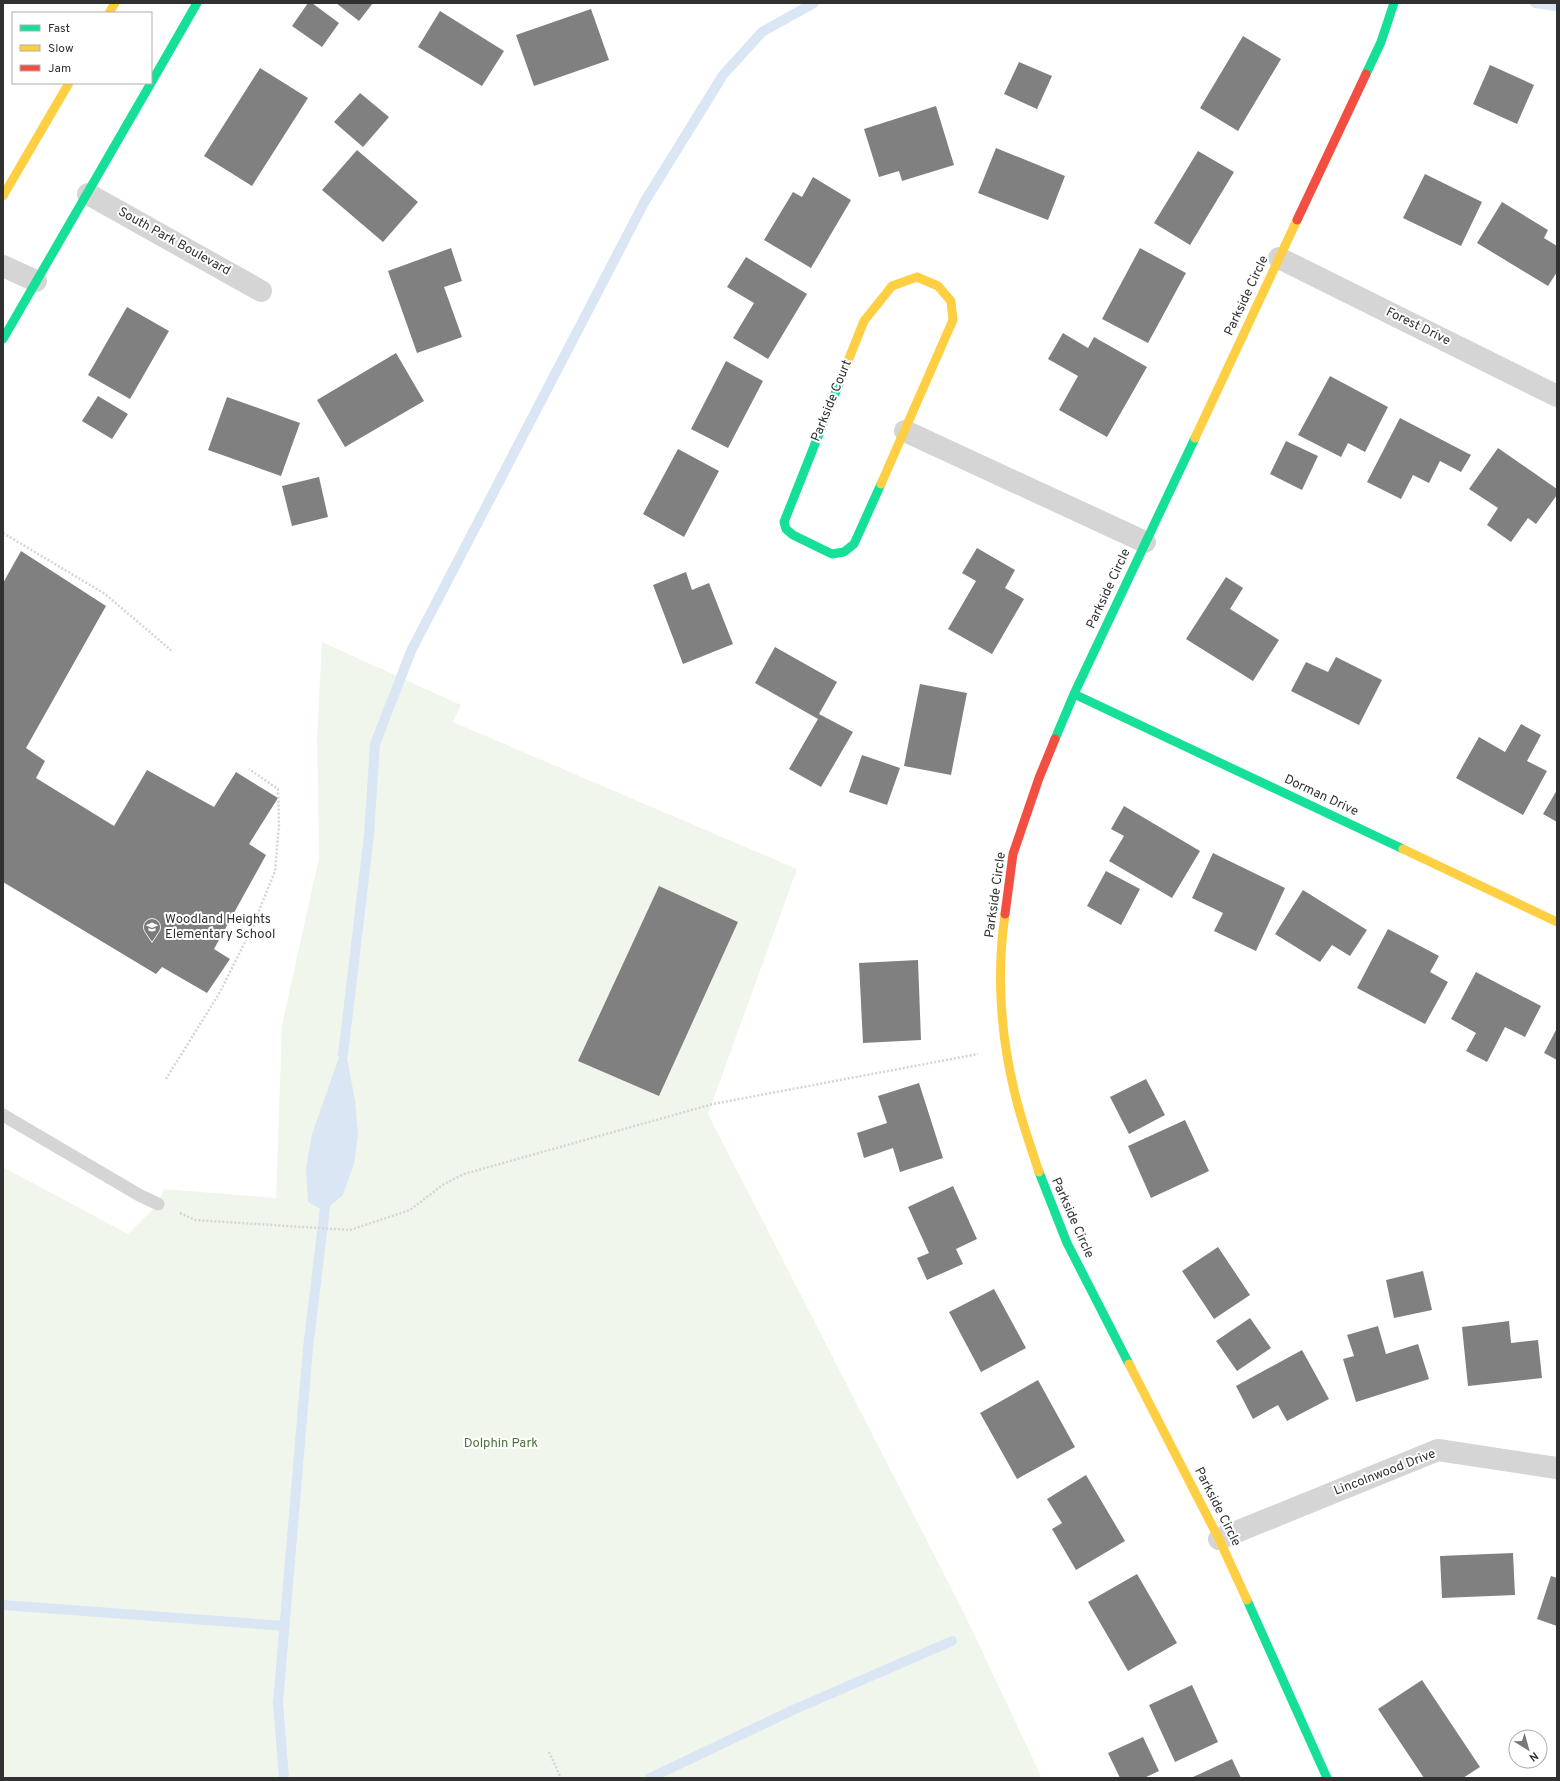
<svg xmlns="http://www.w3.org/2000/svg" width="1560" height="1781" font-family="Overpass,sans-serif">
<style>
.green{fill:#f1f6ed}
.water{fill:#dae6f4}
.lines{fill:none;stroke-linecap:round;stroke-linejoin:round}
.stream{stroke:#dae6f4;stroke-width:10}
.building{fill:#808080}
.path{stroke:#d5d5d5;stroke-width:2.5;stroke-dasharray:2 2;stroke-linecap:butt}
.lane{stroke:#d5d5d5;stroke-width:13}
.street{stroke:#d5d5d5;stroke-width:22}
.fast{stroke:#16e098;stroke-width:9}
.slow{stroke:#ffcf43;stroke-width:9}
.jam{stroke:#f24e42;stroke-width:9}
.labels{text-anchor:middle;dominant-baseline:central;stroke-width:4;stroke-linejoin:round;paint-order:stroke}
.street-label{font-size:13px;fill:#313131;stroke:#fff}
.poi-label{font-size:13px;fill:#313131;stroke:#fff;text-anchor:start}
.park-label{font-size:13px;fill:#4c703b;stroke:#fff}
</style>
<rect width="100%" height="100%" fill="#fff"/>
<path class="green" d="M322,642L461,705L453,722L797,869L708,1114L964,1613L1042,1778H3V1167L128,1234L158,1204L164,1189L276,1198L282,1025L319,858L317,737Z"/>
<path class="water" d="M344,1043L355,1100L358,1134L354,1164L343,1195L324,1211L308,1202L306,1168L312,1134Z"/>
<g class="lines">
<path class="stream" d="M1535,3L1557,6
M343,1055L369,835L375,744L411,651L645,201L723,75L762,32L814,3
M3,1605L285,1626
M284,1778L278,1703L308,1348L326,1199
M650,1778L793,1710L952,1641"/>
</g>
<path class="building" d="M308,3H312L339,23L322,47L292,26Z
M336,3H373L359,21Z
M591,9L609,60L534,86L516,35Z
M440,11L504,51L482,86L418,47Z
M1243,36L1281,59L1238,131L1200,108Z
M1019,62L1052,76L1037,109L1004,94Z
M1490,65L1534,85L1517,124L1473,104Z
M260,68L308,98L252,186L204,156Z
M360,93L389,117L363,147L334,122Z
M936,106L954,165L902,181L899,171L879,177L864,129Z
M996,148L1065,176L1048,220L978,193Z
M357,150L418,202L383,242L322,190Z
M1198,151L1234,172L1190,245L1154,223Z
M1425,174L1482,202L1461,246L1403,218Z
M813,177L851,200L811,268L764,240L793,192L802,197Z
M1502,202L1548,230L1544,238L1557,246V272L1548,286L1477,243Z
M451,248L462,281L444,287L462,337L417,353L388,271Z
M1140,248L1186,273L1148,343L1102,319Z
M746,257L807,294L768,359L733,338L754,303L727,287Z
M127,307L169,331L130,399L88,375Z
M1063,333L1088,348L1094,337L1147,367L1107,437L1059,410L1078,376L1048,359Z
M396,353L424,401L345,447L317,400Z
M726,361L763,381L728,448L691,429Z
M1330,376L1388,407L1365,452L1348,443L1341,457L1298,435Z
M98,396L128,414L112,439L82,421Z
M227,397L300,423L281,476L208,450Z
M1400,418L1471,455L1461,472L1440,461L1429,483L1413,475L1401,499L1367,482Z
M1286,441L1318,456L1302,490L1270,474Z
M1498,448L1557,489V495L1536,524L1528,518L1511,542L1487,525L1498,508L1469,489Z
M678,449L719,471L684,537L643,514Z
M319,477L328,517L292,526L282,486Z
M977,548L1015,570L1005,588L1024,599L992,654L948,629L976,581L962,573Z
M21,551L106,606L26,748L45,761L36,778L114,826L147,770L214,807L236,772L278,798L249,844L266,855L214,949L230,959L207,993L162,967L156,974L3,882V583Z
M686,572L692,590L709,583L733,644L683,664L653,585Z
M1226,577L1243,588L1230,609L1279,640L1253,681L1186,639Z
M775,647L837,682L819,714L853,732L821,787L789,769L818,719L755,683Z
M1336,657L1382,680L1359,725L1291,691L1306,662L1328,672Z
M920,684L967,693L951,775L904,766Z
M1521,724L1541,735L1527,761L1547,771L1523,815L1456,778L1479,737L1505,752Z
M862,755L900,768L887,805L849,792Z
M1557,790V822L1543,814Z
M1124,806L1200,851L1172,898L1109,861L1124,836L1111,829Z
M1213,853L1285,888L1256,951L1214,931L1223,913L1192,898Z
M1106,871L1140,889L1121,925L1087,906Z
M659,886L738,922L659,1096L578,1061Z
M1303,890L1367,930L1350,956L1332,945L1320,962L1275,934Z
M1388,929L1439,956L1430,972L1448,982L1425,1024L1357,988Z
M918,960L921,1040L863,1043L859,963Z
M1476,972L1541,1006L1525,1037L1505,1027L1487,1062L1466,1051L1476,1033L1451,1019Z
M1557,1028V1060L1544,1053Z
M1146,1079L1165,1115L1129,1134L1110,1097Z
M919,1083L943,1158L900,1172L893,1148L864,1158L857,1133L887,1123L878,1096Z
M1185,1120L1209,1171L1151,1198L1128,1146Z
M953,1186L977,1239L956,1249L963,1264L927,1280L917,1258L929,1253L908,1207Z
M1218,1247L1250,1295L1214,1319L1182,1271Z
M1423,1271L1432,1310L1394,1318L1386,1280Z
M994,1289L1026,1348L981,1372L949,1312Z
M1250,1318L1271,1348L1237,1371L1216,1341Z
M1509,1321L1511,1343L1538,1340L1542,1378L1468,1386L1462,1327Z
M1378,1326L1386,1354L1418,1344L1429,1379L1356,1402L1343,1359L1354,1356L1347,1335Z
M1302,1350L1329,1399L1287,1421L1278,1405L1253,1419L1236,1386Z
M1038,1380L1075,1447L1017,1479L980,1413Z
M1086,1475L1125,1541L1076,1570L1052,1529L1062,1523L1047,1499Z
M1513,1553L1515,1595L1442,1598L1440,1556Z
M1137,1574L1177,1643L1128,1671L1088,1602Z
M1551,1576L1557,1578V1626L1537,1619Z
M1422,1680L1480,1767L1463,1778H1424L1378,1709Z
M1192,1685L1218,1742L1175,1762L1149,1705Z
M1143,1737L1159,1771L1144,1778H1120L1108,1753Z
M1232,1759L1241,1778H1191Z"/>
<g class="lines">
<path class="path" d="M3,533L105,594L172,651
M166,1079L220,992L252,928L275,871L279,825L278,789L249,769
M180,1213L195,1220L350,1230L410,1210L444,1184L464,1174L713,1104L978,1054
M549,1752L561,1778"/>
<path class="lane" d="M3,1115L139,1195L158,1204"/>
<path class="street" d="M88,194L261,291
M1279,258L1557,396
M3,266L36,281
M905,431L1145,542
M1219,1539L1438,1450L1557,1468"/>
<path class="fast" d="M1366,74L1381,42L1394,3
M151,83L197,3
M3,339L151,83
M842,376L784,522L786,529L793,535L832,554L844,552L854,544L881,484
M1074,694L1403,849
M1055,739L1074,694L1195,438
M1039,1172L1067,1243L1129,1364
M1247,1600L1327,1778"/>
<path class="slow" d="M109,13L115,3
M3,196L69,83
M842,376L864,321L892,286L917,277
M1195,438L1297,220
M881,484L953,320L951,301L938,286L917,277
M1403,849L1557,922
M1005,914C996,977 1001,1041 1017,1102C1023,1125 1031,1148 1039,1172
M1129,1364L1219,1539L1247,1600"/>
<path class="jam" d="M1297,220L1366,74
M1005,914L1013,854L1039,778L1055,739"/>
</g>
<defs>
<g id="school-pin" transform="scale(0.9)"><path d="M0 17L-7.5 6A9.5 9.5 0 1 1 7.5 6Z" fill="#797979" stroke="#fff"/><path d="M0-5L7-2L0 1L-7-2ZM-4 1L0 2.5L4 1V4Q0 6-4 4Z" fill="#fff"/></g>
</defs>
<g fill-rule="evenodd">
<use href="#school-pin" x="152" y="927"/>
</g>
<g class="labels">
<g class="street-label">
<text transform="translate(174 242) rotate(29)">South Park Boulevard</text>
<text transform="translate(1247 296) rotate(-65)">Parkside Circle</text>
<text transform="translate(1418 327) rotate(26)">Forest Drive</text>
<text transform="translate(832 401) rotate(-68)">Parkside Court</text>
<text transform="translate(1109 589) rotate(-65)">Parkside Circle</text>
<text transform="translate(1321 796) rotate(25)">Dorman Drive</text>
<text transform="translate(996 895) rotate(-82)">Parkside Circle</text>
<text transform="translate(1072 1218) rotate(66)">Parkside Circle</text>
<text transform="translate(1385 1473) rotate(-21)">Lincolnwood Drive</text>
<text transform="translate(1217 1507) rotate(63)">Parkside Circle</text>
</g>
<g class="poi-label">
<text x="165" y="920">Woodland Heights<tspan x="165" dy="15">Elementary School</tspan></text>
</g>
<g class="park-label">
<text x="501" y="1444">Dolphin Park</text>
</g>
</g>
<rect width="1560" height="1781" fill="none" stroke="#313131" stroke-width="8"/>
<rect x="12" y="12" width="140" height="72" fill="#ffffff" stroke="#adadad"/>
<rect x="20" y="25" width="20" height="6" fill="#16e098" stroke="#adadad"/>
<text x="48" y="32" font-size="12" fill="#313131">Fast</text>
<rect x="20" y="45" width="20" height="6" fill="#ffcf43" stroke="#adadad"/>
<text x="48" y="52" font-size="12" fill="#313131">Slow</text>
<rect x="20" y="65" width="20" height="6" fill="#f24e42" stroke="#adadad"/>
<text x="48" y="72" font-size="12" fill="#313131">Jam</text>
<g transform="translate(1528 1749) rotate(143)"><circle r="19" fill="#ffffff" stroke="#adadad"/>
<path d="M0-3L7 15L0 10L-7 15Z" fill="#797979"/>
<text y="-6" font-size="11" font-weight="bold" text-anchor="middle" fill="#313131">N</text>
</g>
</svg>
